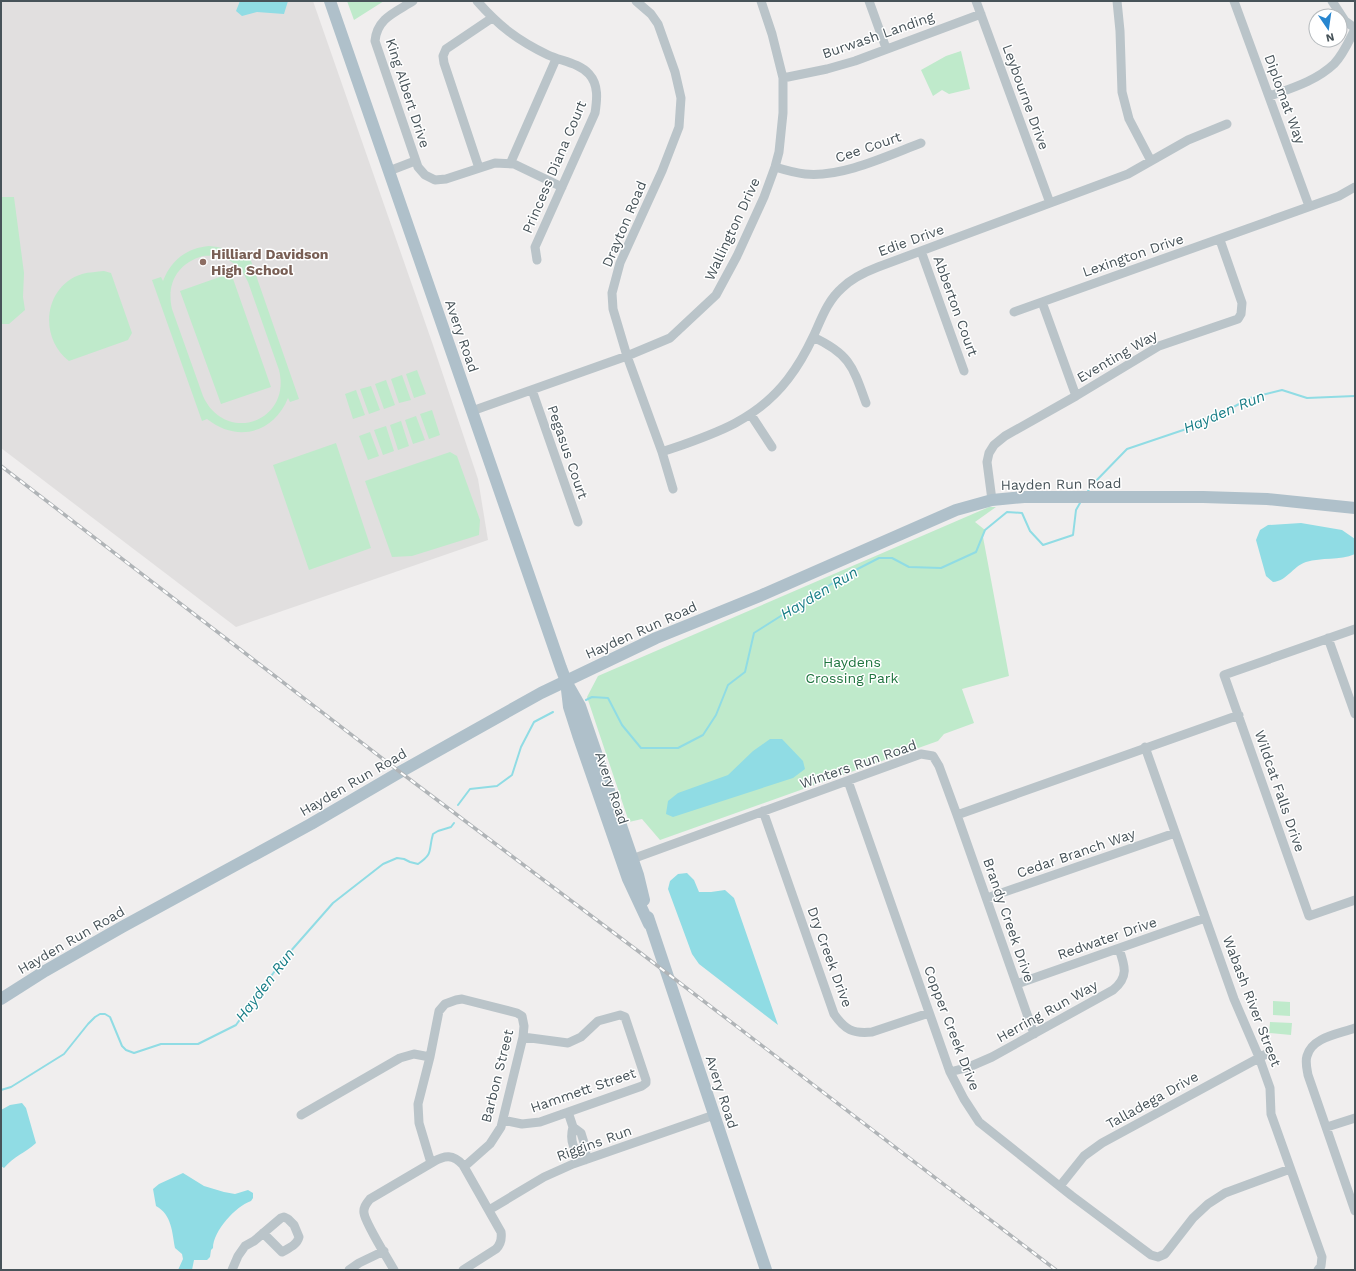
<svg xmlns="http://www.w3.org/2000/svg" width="1356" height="1271" font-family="'Work Sans',sans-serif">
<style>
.education{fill:#e1dfdf}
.green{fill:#bfeacb;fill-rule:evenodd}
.water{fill:#90dce4}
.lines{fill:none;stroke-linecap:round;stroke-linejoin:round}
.stream{stroke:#90dce4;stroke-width:2}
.minor{stroke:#bac4c9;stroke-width:9}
.major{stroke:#afc0ca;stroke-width:12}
.rail-casing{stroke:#b0b4b7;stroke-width:3.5}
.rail{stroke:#fff;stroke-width:2;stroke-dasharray:6;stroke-linecap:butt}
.education-dot{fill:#8d6e63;stroke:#fff;stroke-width:1.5}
.labels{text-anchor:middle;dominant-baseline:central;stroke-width:3;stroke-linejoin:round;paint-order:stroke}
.street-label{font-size:14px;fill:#475359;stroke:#fff}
.education-label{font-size:14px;font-weight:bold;fill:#785e54;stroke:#fff;text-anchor:start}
.park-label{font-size:14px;fill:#1f743f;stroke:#fff}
.water-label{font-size:15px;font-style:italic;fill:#177d86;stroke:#fff}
</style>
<rect width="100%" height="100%" fill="#f0eeee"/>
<path class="education" d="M1,1H313L433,345L478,479L488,540L236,627L1,448Z"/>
<path class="green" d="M347,1H384L354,20Z
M961,51L970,89L949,94L942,90L933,96L921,70L946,56Z
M1,197H14L24,273L23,297L25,310L9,324H1Z
M209,246C223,247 234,251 245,259L250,258L299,399L290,402L288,398C274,433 237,443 207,419L202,421L152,280L161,277L163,281C171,260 187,248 209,246ZM203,256C224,254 240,263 248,282L279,370C292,422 225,445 203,396L172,309C166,283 178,263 203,256Z
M104,271L111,273L132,333L128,340L69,361C38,337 44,286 82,274C89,272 97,272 104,271Z
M231,273L271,387L221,404L180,291Z
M417,370L426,394L414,398L406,374Z
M402,375L411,400L399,403L391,379Z
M386,380L395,405L384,409L375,384Z
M371,386L380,410L369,414L360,389Z
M356,390L365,415L353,419L345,394Z
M432,410L440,435L429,439L420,414Z
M416,416L425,440L413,444L405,420Z
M401,421L409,446L398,450L390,425Z
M386,426L394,451L383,455L374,430Z
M370,432L379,456L368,460L359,436Z
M336,443L371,548L309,570L273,465Z
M450,452L457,456L480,520L479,535L412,556L392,557L365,481Z
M989,507H996L975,522L985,530L983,537L1009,676L962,689L974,723L944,734L938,741L660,840L642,819L629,822L587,697L598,676Z
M1273,1001L1290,1002V1016L1273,1015Z
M1270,1022L1292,1023L1291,1035L1269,1033Z"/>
<path class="water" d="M240,1H288L284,14L257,12L242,16L236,11Z
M1301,523L1342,530L1355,539V554C1339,561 1322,557 1306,562C1292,567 1287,581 1273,582L1266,576L1256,540L1260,530L1268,525Z
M770,739H782L803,761L805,769L793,778L673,817L666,814L668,801L678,793L728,775L753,751Z
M687,873L694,880L699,892H711L725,890L734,898L778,1025L699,964L692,954L668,889L670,881L678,874Z
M22,1103L26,1108L36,1143C25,1153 14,1156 4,1168L1,1166V1110L10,1105Z
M183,1173L204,1186L224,1192L235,1194L248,1190L253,1193V1198L251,1201C236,1206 213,1231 213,1248L211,1250L210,1257L207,1260H194L192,1270H178L183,1259L182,1254L175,1248C172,1232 172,1215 156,1206L153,1189L159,1184Z"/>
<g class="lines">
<path class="stream" d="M1088,491L1092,485L1127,449L1204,423L1250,398L1282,390L1307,398L1355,396
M586,700L592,697L608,698L622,725L641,748H678L703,735L716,715L728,685L745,672L754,633L844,576L879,558H892L909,567L941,568L976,552L985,530L1007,512L1022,513L1030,531L1043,545L1073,535L1076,510L1080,503
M458,805L470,789L497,786L512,775L521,747L534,722L553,712
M1,1090L11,1087L64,1054L88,1024L95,1017L100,1014H105L110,1017L122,1046L126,1050L134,1053L161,1044H198L236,1025L282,961L333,903L383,864L397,858L404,859L410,862L418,864C434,853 428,851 433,834L438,831L451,827L454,823"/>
<path class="minor" d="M413,1C396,12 377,18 375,41L418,167L425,175L435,180L446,179L495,163L514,164L562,187
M477,1C499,26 517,40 548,55C561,61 579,63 589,74C599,85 597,100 595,113L535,247L537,260
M636,1L651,14L658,24L675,72L681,98L679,127L662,171L620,263L612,293L613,309L627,356L662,452L673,489
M869,1L886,48
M976,1L1050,203
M1117,1L1120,31L1122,92L1129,119L1151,161
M1234,1L1309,206
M1332,1L1345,21L1355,28
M783,78L827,69L855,61L981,14
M1270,96C1292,88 1316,81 1334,64C1343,55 1349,41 1355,29
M510,164L556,59
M775,167C785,170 795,173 805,174C841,178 887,156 921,143
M479,168L444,63L443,56L446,49L492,18
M389,171L415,161
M921,251L964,371
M1042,302L1076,396
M1014,312L1339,196L1355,187
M813,337C850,354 853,367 866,403
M532,390L578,522
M472,411L627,356L670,338L716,295L737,256L764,197L775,167L779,152L783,113V78L772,34L761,1
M751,415L772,447
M662,452C711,435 755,422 788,379C798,366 806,352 813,337C821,320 827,301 842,288C852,278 865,272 878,267L1128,174L1188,140L1227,124
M992,500L987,462L989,453L994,445L1005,436L1076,396L1159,346L1238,319L1241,314L1242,303L1220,240
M1355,629L1224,675L1309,916L1355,900
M1328,638L1355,714
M1145,747L1234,999L1259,1057L1270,1088L1271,1114L1322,1257L1321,1266L1318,1270
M848,781L950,1072L964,1099L979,1122L1072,1196L1151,1255L1158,1257L1165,1254L1193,1218L1208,1204L1225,1193L1290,1169
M763,811L834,1014C845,1030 853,1034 872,1032L929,1013
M957,815L1239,715
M632,859L921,754L933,756L939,766L957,815L1034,1034
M987,898L1175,833
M1017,984L1205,918
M1355,1028C1339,1034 1312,1037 1307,1056C1305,1062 1307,1069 1308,1075L1355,1211
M950,1072L969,1067L992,1057L1113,990C1129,977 1125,966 1119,949
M568,1112L573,1127L581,1133L586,1149L585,1160
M301,1115L400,1058L414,1054L430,1057
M503,1120L522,1124L540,1122L642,1086L646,1083V1080L625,1017L620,1015L598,1021L581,1037L568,1043L523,1037
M573,1127C569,1142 574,1151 585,1160
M1327,1127L1355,1118
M431,1163L419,1123L418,1104L430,1057L439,1011L445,1004L456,1000L462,999L517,1013L522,1016L524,1026L523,1037L501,1127L490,1144L464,1167
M1060,1186L1084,1156L1102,1143L1268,1053
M489,1210L544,1177L573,1164L714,1115
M232,1270L238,1256L245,1246L254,1241L281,1218L284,1217L288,1219L294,1225L299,1237C297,1245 289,1248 282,1252L263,1233
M349,1270L359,1263L384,1251
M394,1270C388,1259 365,1223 364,1213C363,1207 367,1203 370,1199L433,1162C445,1155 453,1154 463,1165L501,1232C502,1239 501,1244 496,1249L463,1270"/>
<path class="major" d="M330,1L561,668L566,681L569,707L578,735L628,879L649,924
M568,685L580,706L638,875L644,900
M648,917L766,1270
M1,999L45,971L122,927L311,824L400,772L541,693L656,638L762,595L956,510L992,500L1024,497H1203L1267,499L1355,508"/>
<g class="rail-casing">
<path id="rail" d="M1,466L400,772L638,951L1056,1270"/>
</g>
<use href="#rail" class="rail"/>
</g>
<circle class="education-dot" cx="203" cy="262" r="4"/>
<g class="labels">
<g class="street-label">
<text transform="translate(878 35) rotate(-19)">Burwash Landing</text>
<text transform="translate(408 93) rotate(72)">King Albert Drive</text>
<text transform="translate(1026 97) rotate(70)">Leybourne Drive</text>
<text transform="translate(1285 99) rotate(70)">Diplomat Way</text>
<text transform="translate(868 147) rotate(-19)">Cee Court</text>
<text transform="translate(554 167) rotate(-67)">Princess Diana Court</text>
<text transform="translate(624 224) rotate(-67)">Drayton Road</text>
<text transform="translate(732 229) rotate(-65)">Wallington Drive</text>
<text transform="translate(911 240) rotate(-20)">Edie Drive</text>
<text transform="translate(1133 255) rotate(-19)">Lexington Drive</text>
<text transform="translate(956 306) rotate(70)">Abberton Court</text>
<text transform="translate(462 336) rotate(71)">Avery Road</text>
<text transform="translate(1117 356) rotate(-30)">Eventing Way</text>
<text transform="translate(568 452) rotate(71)">Pegasus Court</text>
<text transform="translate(1061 484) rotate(-1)">Hayden Run Road</text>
<text transform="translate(641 630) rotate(-24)">Hayden Run Road</text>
<text transform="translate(858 764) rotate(-19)">Winters Run Road</text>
<text transform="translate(353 782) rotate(-30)">Hayden Run Road</text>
<text transform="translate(612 788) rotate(71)">Avery Road</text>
<text transform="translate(1280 791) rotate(71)">Wildcat Falls Drive</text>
<text transform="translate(1076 853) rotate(-19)">Cedar Branch Way</text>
<text transform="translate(1009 920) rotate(71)">Brandy Creek Drive</text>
<text transform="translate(1107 938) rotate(-19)">Redwater Drive</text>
<text transform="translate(71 940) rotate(-30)">Hayden Run Road</text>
<text transform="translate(830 957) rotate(70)">Dry Creek Drive</text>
<text transform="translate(1252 1001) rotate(69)">Wabash River Street</text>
<text transform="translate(1047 1011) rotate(-29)">Herring Run Way</text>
<text transform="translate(952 1028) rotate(69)">Copper Creek Drive</text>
<text transform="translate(497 1076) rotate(-76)">Barbon Street</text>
<text transform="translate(583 1090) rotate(-19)">Hammett Street</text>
<text transform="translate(722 1092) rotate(72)">Avery Road</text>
<text transform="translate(1152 1100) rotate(-29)">Talladega Drive</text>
<text transform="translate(594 1143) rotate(-20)">Riggins Run</text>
</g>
<g class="education-label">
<text x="211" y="254">Hilliard Davidson<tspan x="211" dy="16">High School</tspan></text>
</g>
<g class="park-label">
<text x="852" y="662">Haydens<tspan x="852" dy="16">Crossing Park</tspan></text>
</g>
<g class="water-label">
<text transform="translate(1224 412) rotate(-23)">Hayden Run</text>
<text transform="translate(819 593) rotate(-31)">Hayden Run</text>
<text transform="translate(265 985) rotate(-53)">Hayden Run</text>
</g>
</g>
<rect width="1356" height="1271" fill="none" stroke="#475359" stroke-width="4"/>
<g transform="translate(1328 28) rotate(167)"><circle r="19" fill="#ffffff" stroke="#b5babd"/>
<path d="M0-3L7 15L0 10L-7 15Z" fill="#2886cf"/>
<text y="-6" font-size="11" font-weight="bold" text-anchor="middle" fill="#475359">N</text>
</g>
</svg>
